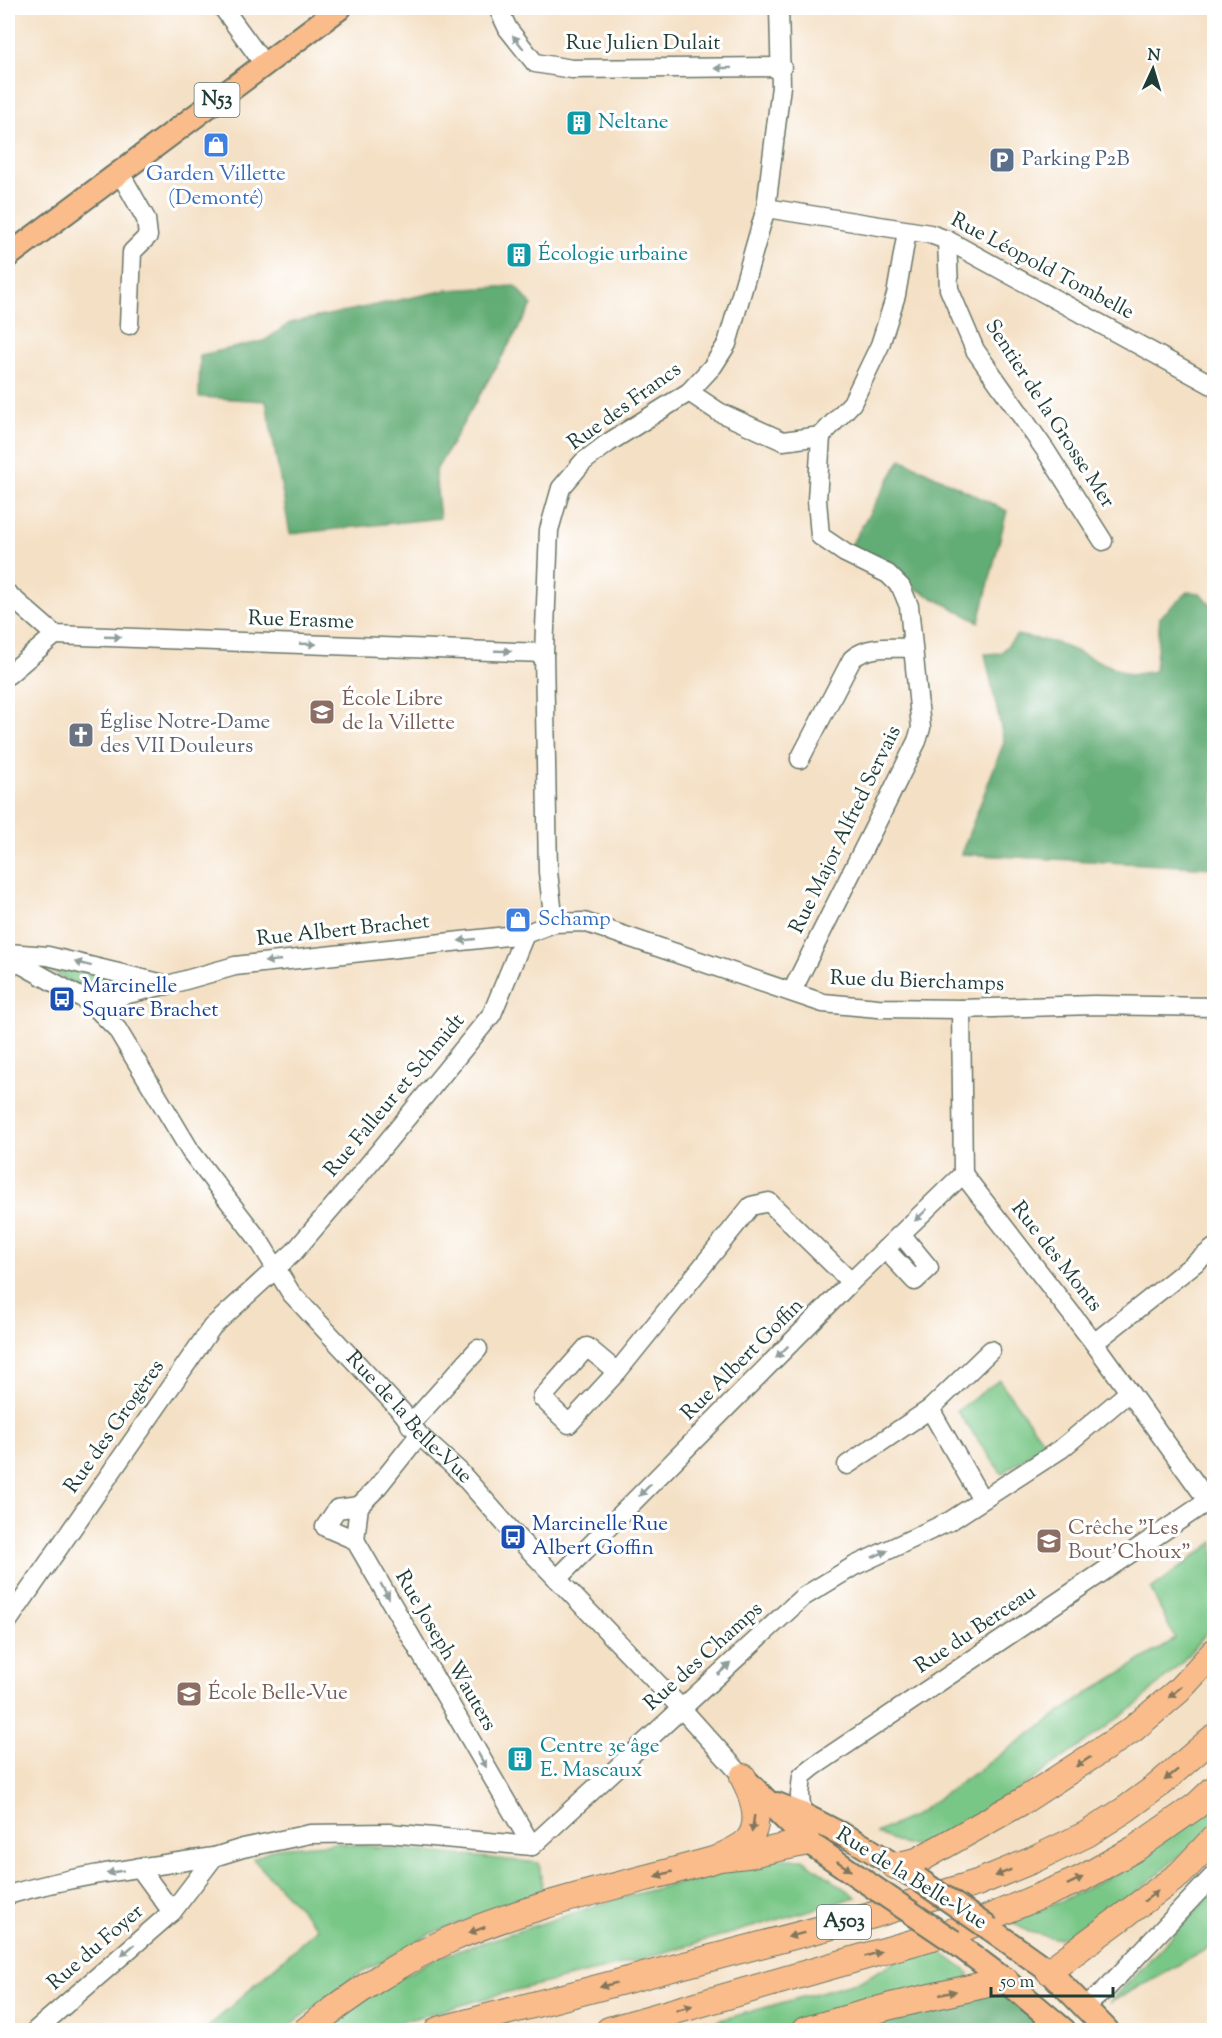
<svg xmlns="http://www.w3.org/2000/svg" width="1222" height="2038" font-family="'Sorts Mill Goudy',serif">
<style>
.green{fill:#79c787;stroke:#4c825e;stroke-width:1.5}
.forest{fill:#62ac74;stroke:#407454;stroke-width:1.5}
.lines{fill:none;stroke-linecap:round;stroke-linejoin:round}
.minor-casing{stroke:#6a7667;stroke-width:21}
.major-casing{stroke:#6a7667;stroke-width:26}
.highway-casing{stroke:#6a7667;stroke-width:28}
.minor{stroke:#fff;stroke-width:18}
.major{stroke:#f9bc8a;stroke-width:22}
.highway{stroke:#f9bc8a;stroke-width:26}
.major-bridge-casing{stroke:#6a7667;stroke-width:26;stroke-linecap:butt}
.major-bridge{stroke:#f9bc8a;stroke-width:22}
.oneway{fill:#8f9e9a}
.oneway2{fill:#81765b}
.labels{text-anchor:middle;dominant-baseline:central;stroke-width:6;stroke-linejoin:round;paint-order:stroke}
.shield{fill:#fff;stroke:#627771;stroke-width:1.5}
.shield-label{font-size:20px;font-weight:bold;fill:#1f3d34}
.street-label{font-size:21px;fill:#1f3d34;stroke:#fff}
.culture-label{font-size:21px;fill:#0d838f;stroke:#fff;text-anchor:start}
.service-label{font-size:21px;fill:#4e5e75;stroke:#fff;text-anchor:start}
.shop-label{font-size:21px;fill:#366cbe;stroke:#fff}
.education-label{font-size:21px;fill:#785e54;stroke:#fff;text-anchor:start}
.worship-label{font-size:21px;fill:#5b616d;stroke:#fff;text-anchor:start}
.transit-label{font-size:21px;fill:#164399;stroke:#fff;text-anchor:start}
</style>
<rect width="100%" height="100%" fill="#fff"/>
<filter id="ink" filterUnits="userSpaceOnUse"><feTurbulence type="fractalNoise" baseFrequency=".0167" numOctaves="2"/><feDisplacementMap in="SourceGraphic" scale="12" xChannelSelector="R" yChannelSelector="G"/><feConvolveMatrix kernelMatrix="1 2 1 2 8 2 1 2 1" color-interpolation-filters="sRGB"/></filter>
<filter id="wash" filterUnits="userSpaceOnUse"><feTurbulence type="fractalNoise" baseFrequency=".008" numOctaves="4" result="noise"/><feDisplacementMap in="SourceGraphic" scale="24" xChannelSelector="R" yChannelSelector="G"/><feGaussianBlur stdDeviation="1.35" result="paint"/><feColorMatrix in="noise" values="0 0 0 0 0 0 0 0 0 0 0 0 0 0 0 0 0 1.4 0 .05"/><feComposite in="paint" operator="in"/></filter>
<g filter="url(#wash)">
<rect width="100%" height="100%" fill="#f4e0c5"/>
<path class="green" d="M43,963L124,980V990L80,986L42,967Z
M999,1380L1045,1443L1002,1474L957,1411Z
M1214,1542V1624L1182,1662L1138,1704L999,1804L923,1845H905L876,1833L913,1816L1087,1694L1175,1639L1151,1589Z
M1214,1804V1826L1111,1914L1086,1932L1068,1937L1055,1938L1029,1932L1011,1922L1053,1905L1107,1878Z
M337,1843L539,1863L543,1891L430,1934L356,1976L284,2030H205L318,1928L253,1859L276,1848Z
M771,1859H803L856,1897L617,1966L508,1992L373,2030H321L381,1988L436,1958L613,1900Z
M1214,1892V1945L1109,2003Z
M935,1948L969,1973L966,1982L880,2000L774,2030H685L863,1980L896,1961Z"/>
<path class="forest" d="M515,286L532,305L435,472L440,518L290,534L266,401L199,397L200,355L264,341L290,323L447,290Z
M901,459L1007,511L979,622L888,574L851,545Z
M1188,592L1200,593L1214,608V868L961,854L1004,742L985,654L1001,653L1017,635L1057,643L1130,675L1155,671L1160,617Z
M1005,1980L1064,2030H805Z"/>
</g>
<g filter="url(#ink)">
<g class="lines">
<g class="minor-casing">
<g id="minor">
<path d="M223,8L264,64"/>
<path d="M498,8L508,29L535,63L572,69L782,67"/>
<path d="M120,173L146,219L148,236L132,252L129,325"/>
<path d="M766,208L930,234L947,240L1214,386"/>
<path d="M947,240L949,289L975,350L1046,451L1103,541"/>
<path d="M689,392L719,412L783,441L821,436L852,403L880,345L896,295L907,231"/>
<path d="M8,594L55,635L8,675"/>
<path d="M55,635L544,653"/>
<path d="M800,759L852,659C867,645 892,648 912,648"/>
<path d="M554,923L548,872L544,653L549,530L561,488L583,462L608,443L689,392L713,366L727,344L766,208L781,86L779,8"/>
<path d="M8,953L48,956L168,985L235,966L525,934L554,923L584,922L823,1003L878,1008L961,1009L1094,1005L1214,1007"/>
<path id="s1" d="M8,957L91,1003L117,1029L191,1152L258,1239L291,1293L402,1412L419,1435L459,1471L515,1535L681,1708L743,1777"/>
<path d="M792,991L887,802L917,741L921,728L909,606L901,587L888,574L845,553L820,536L817,500L821,436"/>
<path d="M91,1003L165,985"/>
<path d="M885,1249L915,1281L929,1268L901,1234"/>
<path d="M1094,1343L1214,1248"/>
<path d="M617,1372L587,1347L542,1398L569,1424L617,1372L751,1206L769,1202L851,1282"/>
<path d="M930,1409L991,1350"/>
<path d="M410,1425L478,1349"/>
<path d="M847,1465L930,1409L982,1500"/>
<path d="M359,1506L355,1540L325,1527L337,1509Z"/>
<path d="M359,1506L376,1489L419,1435"/>
<path d="M355,1540L532,1846"/>
<path d="M557,1579L851,1282L963,1174"/>
<path d="M8,1621L212,1327L294,1252L359,1176L492,1014L525,934"/>
<path d="M802,1814L800,1795L802,1776L813,1767L1208,1501L1094,1343L963,1174L961,1009"/>
<path d="M139,1867L172,1912"/>
<path d="M8,1895C74,1875 145,1867 214,1857"/>
<path d="M1085,2006L1105,1990L1214,1875"/>
<path d="M36,2030L172,1912L214,1857L243,1848L310,1834L389,1833L532,1846L803,1597L854,1566L950,1521L1061,1449L1129,1392"/>
</g>
</g>
<g class="major-casing">
<path id="major" d="M8,256L340,8
M744,1778L808,1842L879,1891
M777,1804L802,1814L857,1842L911,1875
M990,1929L1049,1971L1107,2030
M953,1941L1005,1980L1064,2030"/>
</g>
<g class="highway-casing">
<path id="highway" d="M724,1855C732,1851 742,1847 748,1840C763,1822 752,1794 743,1777
M895,1866L917,1861L1023,1801L1132,1730L1178,1691L1214,1652
M1049,1971L1180,1874L1214,1838
M306,2030C350,1996 397,1963 449,1940C535,1902 630,1884 720,1858L747,1855L808,1842
M438,2030L870,1916L977,1883L1033,1860L1087,1834L1126,1809L1156,1787L1214,1737
M609,2030L964,1928L1081,1879L1136,1848L1196,1806L1214,1789
M805,2030L891,2006L1005,1980"/>
</g>
<use href="#minor" class="minor"/>
<use href="#major" class="major"/>
<use href="#highway" class="highway"/>
<g class="major-bridge-casing">
<path id="major-bridge" d="M918,1879L990,1929
M879,1891L953,1941"/>
</g>
<use href="#major-bridge" class="major-bridge"/>
</g>
<defs><path id="oneway-solid" d="M-6-.8H1V-3.2L6.5 0L1 3.2V.8H-6Z" transform="scale(1.5)"/></defs>
<g class="oneway">
<use href="#oneway-solid" transform="translate(518 42) rotate(-129)"/>
<use href="#oneway-solid" transform="translate(723 68) rotate(179)"/>
<use href="#oneway-solid" transform="translate(113 637) rotate(2)"/>
<use href="#oneway-solid" transform="translate(308 644) rotate(2)"/>
<use href="#oneway-solid" transform="translate(503 651) rotate(2)"/>
<use href="#oneway-solid" transform="translate(467 940) rotate(174)"/>
<use href="#oneway-solid" transform="translate(273 961) rotate(174)"/>
<use href="#oneway-solid" transform="translate(83 964) rotate(-166)"/>
<use href="#oneway-solid" transform="translate(921 1215) rotate(136)"/>
<use href="#oneway-solid" transform="translate(782 1352) rotate(135)"/>
<use href="#oneway-solid" transform="translate(645 1490) rotate(135)"/>
<use href="#oneway-solid" transform="translate(880 1554) rotate(-24)"/>
<use href="#oneway-solid" transform="translate(385 1591) rotate(60)"/>
<use href="#oneway-solid" transform="translate(724 1669) rotate(-42)"/>
<use href="#oneway-solid" transform="translate(482 1760) rotate(60)"/>
<use href="#oneway-solid" transform="translate(115 1872) rotate(170)"/>
<use href="#oneway-solid" transform="translate(128 1950) rotate(139)"/>
</g>
<g class="oneway2">
<use href="#oneway-solid" transform="translate(1175 1692) rotate(138)"/>
<use href="#oneway-solid" transform="translate(1083 1762) rotate(147)"/>
<use href="#oneway-solid" transform="translate(1171 1775) rotate(141)"/>
<use href="#oneway-solid" transform="translate(753 1824) rotate(99)"/>
<use href="#oneway-solid" transform="translate(844 1866) rotate(34)"/>
<use href="#oneway-solid" transform="translate(1003 1873) rotate(158)"/>
<use href="#oneway-solid" transform="translate(664 1874) rotate(164)"/>
<use href="#oneway-solid" transform="translate(1075 1881) rotate(-25)"/>
<use href="#oneway-solid" transform="translate(1151 1896) rotate(-37)"/>
<use href="#oneway-solid" transform="translate(477 1930) rotate(159)"/>
<use href="#oneway-solid" transform="translate(796 1935) rotate(165)"/>
<use href="#oneway-solid" transform="translate(873 1954) rotate(-16)"/>
<use href="#oneway-solid" transform="translate(608 1985) rotate(165)"/>
<use href="#oneway-solid" transform="translate(948 1993) rotate(-13)"/>
<use href="#oneway-solid" transform="translate(684 2008) rotate(-17)"/>
</g>
</g>
<defs>
<g id="building-square" transform="scale(1.35)"><rect x="-9" y="-9" width="18" height="18" rx="4" fill="#0f9aa8" stroke="#fff"/><path d="M-4-6H4V6H1V3H-1V6H-4ZM-2.5-4.3h1.7v1.8h-1.7ZM.8-4.3h1.7v1.8H.8ZM-2.5-1h1.7V.8h-1.7ZM.8-1h1.7V.8H.8Z" fill="#fff"/></g>
<g id="shop-square" transform="scale(1.35)"><rect x="-9" y="-9" width="18" height="18" rx="4" fill="#3f7fe0" stroke="#fff"/><path d="M-5-2.5h2.3a2.7 3.5 0 0 1 5.4 0H5L5.5 6h-11ZM-1.5-2.5h3a1.5 2.3 0 0 0-3 0Z" fill="#fff"/></g>
<g id="parking-square" transform="scale(1.35)"><rect x="-9" y="-9" width="18" height="18" rx="4" fill="#5c6f8a" stroke="#fff"/><path d="M-3.5-5.5H1a3.5 3.5 0 0 1 0 7H-1V5.5H-3.5ZM-1-3.4V-.6H.8a1.4 1.4 0 0 0 0-2.8Z" fill="#fff"/></g>
<g id="school-square" transform="scale(1.35)"><rect x="-9" y="-9" width="18" height="18" rx="4" fill="#8d6e63" stroke="#fff"/><path d="M0-5L7-2L0 1L-7-2ZM-4 1L0 2.5L4 1V4Q0 6-4 4Z" fill="#fff"/></g>
<g id="church-square" transform="scale(1.35)"><rect x="-9" y="-9" width="18" height="18" rx="4" fill="#6b7280" stroke="#fff"/><path d="M-1.2-6h2.4v3.5h3.3v2.4h-3.3V6h-2.4V-.1h-3.3v-2.4h3.3Z" fill="#fff"/></g>
<g id="bus-square" transform="scale(1.35)"><rect x="-9" y="-9" width="18" height="18" rx="4" fill="#1a4fb4" stroke="#fff"/><path d="M-5-6H5V4H4V6H2V4H-2V6H-4V4H-5ZM-3.5-4V0h7V-4ZM-3.5 1.2v1.5H-2V1.2ZM2 1.2v1.5H3.5V1.2Z" fill="#fff"/></g>
</defs>
<g fill-rule="evenodd">
<use href="#building-square" x="579" y="123"/>
<use href="#shop-square" x="216" y="145"/>
<use href="#parking-square" x="1002" y="160"/>
<use href="#building-square" x="519" y="255"/>
<use href="#school-square" x="322" y="712"/>
<use href="#church-square" x="81" y="735"/>
<use href="#shop-square" x="518" y="920"/>
<use href="#bus-square" x="62" y="999"/>
<use href="#bus-square" x="513" y="1537"/>
<use href="#school-square" x="1049" y="1541"/>
<use href="#school-square" x="189" y="1694"/>
<use href="#building-square" x="520" y="1759"/>
</g>
<g class="labels">
<g class="shield">
<rect x="194.5" y="83" width="45" height="34" rx="4.5"/>
<rect x="817" y="1905" width="54" height="34" rx="4.5"/>
</g>
<g class="shield-label">
<text x="217" y="100">N53</text>
<text x="844" y="1922">A503</text>
</g>
<g class="street-label">
<text x="643" y="44">Rue Julien Dulait</text>
<text transform="translate(1042 267) rotate(28)">Rue Léopold Tombelle</text>
<text transform="translate(625 407) rotate(-36)">Rue des Francs</text>
<text transform="translate(1049 414) rotate(57)">Sentier de la Grosse Mer</text>
<text transform="translate(301 621) rotate(2)">Rue Erasme</text>
<text transform="translate(846 830) rotate(-64)">Rue Major Alfred Servais</text>
<text transform="translate(343 931) rotate(-6)">Rue Albert Brachet</text>
<text transform="translate(917 982) rotate(2)">Rue du Bierchamps</text>
<text transform="translate(395 1096) rotate(-50)">Rue Falleur et Schmidt</text>
<text transform="translate(1056 1257) rotate(52)">Rue des Monts</text>
<text transform="translate(743 1360) rotate(-45)">Rue Albert Goffin</text>
<text stroke="none"><textPath href="#s1" startOffset="620">Rue de la Belle-Vue</textPath></text>
<text transform="translate(115 1427) rotate(-55)">Rue des Grogères</text>
<text transform="translate(976 1630) rotate(-34)">Rue du Berceau</text>
<text transform="translate(445 1651) rotate(60)">Rue Joseph Wauters</text>
<text transform="translate(704 1657) rotate(-42)">Rue des Champs</text>
<text transform="translate(911 1879) rotate(32)">Rue de la Belle-Vue</text>
<text transform="translate(96 1948) rotate(-41)">Rue du Foyer</text>
</g>
<g class="culture-label">
<text x="598" y="123">Neltane</text>
<text x="538" y="255">Écologie urbaine</text>
<text x="540" y="1747">Centre 3e âge<tspan x="540" dy="24">E. Mascaux</tspan></text>
</g>
<g class="service-label">
<text x="1022" y="160">Parking P2B</text>
</g>
<g class="shop-label">
<text x="216" y="175">Garden Villette<tspan x="216" dy="24">(Demonté)</tspan></text>
<text x="538" y="920" text-anchor="start">Schamp</text>
</g>
<g class="education-label">
<text x="342" y="700">École Libre<tspan x="342" dy="24">de la Villette</tspan></text>
<text x="1068" y="1529">Crêche "Les<tspan x="1068" dy="24">Bout'Choux"</tspan></text>
<text x="208" y="1694">École Belle-Vue</text>
</g>
<g class="worship-label">
<text x="100" y="723">Église Notre-Dame<tspan x="100" dy="24">des VII Douleurs</tspan></text>
</g>
<g class="transit-label">
<text x="82" y="987">Marcinelle<tspan x="82" dy="24">Square Brachet</tspan></text>
<text x="532" y="1525">Marcinelle Rue<tspan x="532" dy="24">Albert Goffin</tspan></text>
</g>
</g>
<rect width="1222" height="2038" fill="none" stroke="#fff" stroke-width="30"/>
<g transform="translate(1153 69) rotate(4)" stroke="#ffffff" stroke-width="4.5" paint-order="stroke">
<path d="M0-4.5L10 22L0 15L-10 22Z" fill="#1f3d34"/>
<text y="-9" font-size="16" font-weight="bold" text-anchor="middle" fill="#1f3d34">N</text>
</g>
<path d="M991 1987v9h122v-9" fill="none" stroke="#1f3d34" stroke-width="3"/>
<text x="1000" y="1987" font-size="18" fill="#1f3d34" stroke="#ffffff" stroke-width="4.5" paint-order="stroke">50 m</text>
</svg>
